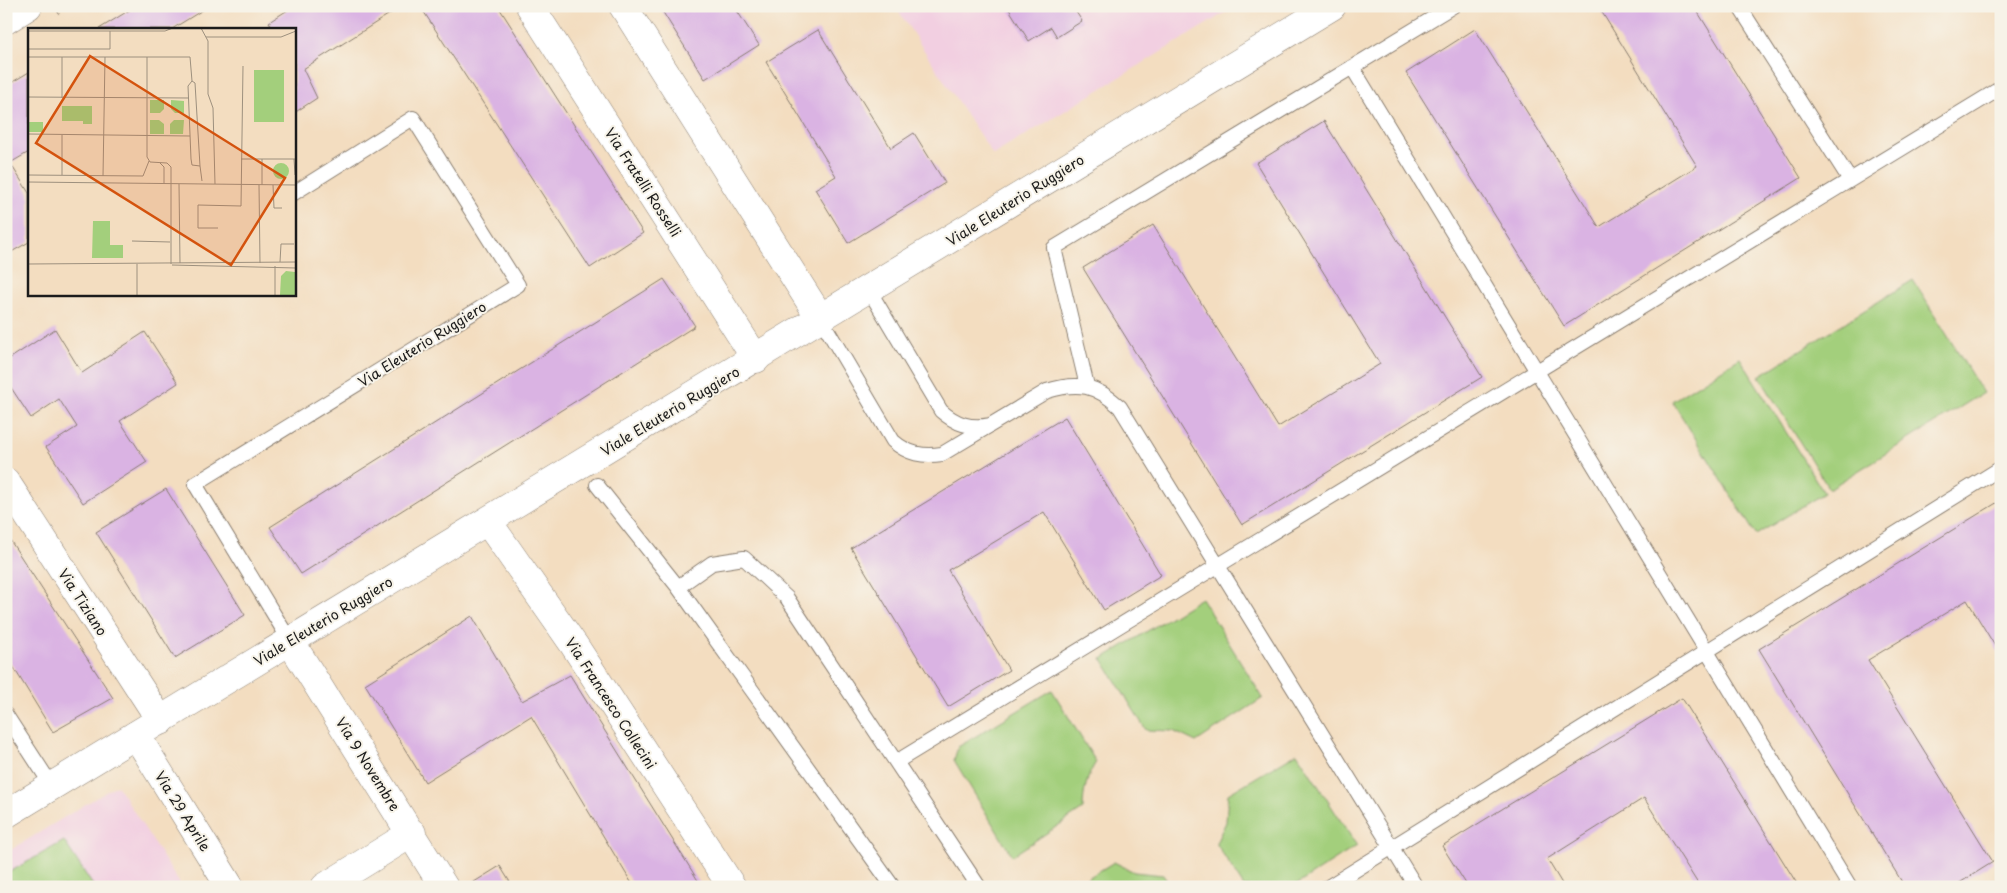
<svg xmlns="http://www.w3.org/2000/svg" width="2007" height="893" font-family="'Playpen Sans',sans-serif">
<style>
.built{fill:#f2cfe1}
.green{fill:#a3cf7c;stroke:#60764c}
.building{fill:#dab3e3}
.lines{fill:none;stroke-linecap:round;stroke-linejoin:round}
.service-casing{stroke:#887c6e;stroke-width:16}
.minor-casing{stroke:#887c6e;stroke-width:29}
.tertiary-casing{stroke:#887c6e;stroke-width:29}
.path{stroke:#887c6e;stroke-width:3;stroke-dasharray:1 4;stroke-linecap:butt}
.service{stroke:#fff;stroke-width:14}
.minor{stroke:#fff;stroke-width:28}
.tertiary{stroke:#fff;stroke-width:28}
.labels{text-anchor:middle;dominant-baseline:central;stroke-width:4;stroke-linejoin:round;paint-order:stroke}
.street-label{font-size:14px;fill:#1c1c1c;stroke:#f7f3e8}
.inset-road{fill:none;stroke:#9d907e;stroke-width:1}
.view{fill:#d4530e;fill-opacity:0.15;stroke:#d4530e;stroke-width:2.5}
.inset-edge{fill:none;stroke:#1c1c1c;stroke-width:2.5}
</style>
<rect width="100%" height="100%" fill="#f7f3e8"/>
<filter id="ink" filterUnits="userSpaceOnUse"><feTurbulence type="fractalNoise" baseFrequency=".02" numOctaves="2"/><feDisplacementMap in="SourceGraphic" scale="10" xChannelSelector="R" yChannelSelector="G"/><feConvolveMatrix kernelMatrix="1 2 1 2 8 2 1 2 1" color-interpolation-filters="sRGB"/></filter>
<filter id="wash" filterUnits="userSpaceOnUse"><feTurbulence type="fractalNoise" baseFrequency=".0096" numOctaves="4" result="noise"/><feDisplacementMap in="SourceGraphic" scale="20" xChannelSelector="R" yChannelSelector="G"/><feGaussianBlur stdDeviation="1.12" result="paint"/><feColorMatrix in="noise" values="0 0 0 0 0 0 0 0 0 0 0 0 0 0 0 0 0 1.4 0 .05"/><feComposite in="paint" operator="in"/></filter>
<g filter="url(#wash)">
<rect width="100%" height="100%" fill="#f3ddc0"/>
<path class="built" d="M895,6H1236L993,155Z
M117,785L182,887H6V853Z"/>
<path class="green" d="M1913,280L1983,393L1829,489L1759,376Z
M1740,358L1824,493L1756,535L1672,401Z
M1201,598L1263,698L1196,742L1173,731L1146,730L1102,659Z
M1052,690L1096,762C1087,776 1083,792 1083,809L1012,856L954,760L958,747Z
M1297,753L1357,846L1293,887H1244L1216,843L1226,822L1228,794Z
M64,841L94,887H6V874Z
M1114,862L1134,872L1163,875L1171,887H1073Z"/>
<g id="blocks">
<path class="building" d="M136,6H209L172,29H99Z
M294,6H387L391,13L303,69L317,98L294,113V29H273L269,22Z
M420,6H498L643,233L590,268Z
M659,6H734L759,45L705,79Z
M1007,6H1072L1082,21L1057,37L1051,27L1029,41Z
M1598,6H1694L1801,178L1564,326L1406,73L1475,29L1599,227L1697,166Z
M818,30L891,148L914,133L945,183L848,243L815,189L836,176L766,62Z
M29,72V152L10,163L29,193V242L6,255V86Z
M1324,121L1482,377L1242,525L1083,268L1153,225L1278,427L1380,364L1256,163Z
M664,279L695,326L301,574L270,527Z
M55,329L82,373L145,332L178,383L120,421L147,462L83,503L46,447L77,427L59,399L31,418L6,380V361Z
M1065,417L1161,575L1104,610L1044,512L948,570L1009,670L948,707L851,548Z
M166,489L245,615L175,658L96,532Z
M1998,502L2001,507V656L1967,600L1868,660L1993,862L1953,887H1905L1759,649Z
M6,534L113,698L53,732L6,655Z
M472,616L522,701L570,675L702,887H634L531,716L425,782L365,684Z
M1682,698L1799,887H1700L1644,798L1547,859L1564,887H1468L1442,846Z
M500,866L513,887H466Z"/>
</g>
</g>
<g filter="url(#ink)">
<use href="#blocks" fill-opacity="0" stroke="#887c6e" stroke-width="1"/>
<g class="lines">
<g class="service-casing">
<path id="service" d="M1739,6L1850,180
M1352,67L1850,887
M869,290L941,411C956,424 970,429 990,425
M821,319L893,441C908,454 923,457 942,454L1047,391C1079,381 1096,385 1120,407L1416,887
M1087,386L1054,248L1453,6
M597,485L678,587
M290,641L195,484L518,285L413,118L294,193
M6,715L52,786
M896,762L2001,88
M893,887L678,587L712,563L744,558L787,598L979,887
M1328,887L2001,468
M2000,887L2001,886"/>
</g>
<g class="minor-casing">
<path id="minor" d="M530,6L756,359
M623,6L821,319
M6,482L161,721
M488,522L574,645L732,887
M290,641L444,887
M136,735L230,887
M325,887L412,833"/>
</g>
<g class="tertiary-casing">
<path id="tertiary" d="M6,20L28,6
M6,814L1332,6"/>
</g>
<path class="path" d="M58,13L68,6"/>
<use href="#service" class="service"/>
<use href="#minor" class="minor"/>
<use href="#tertiary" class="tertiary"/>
</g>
</g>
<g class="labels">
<g class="street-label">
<text transform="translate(643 182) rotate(57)">Via Fratelli Rosselli</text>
<text transform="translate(1015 200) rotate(-32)">Viale Eleuterio Ruggiero</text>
<text transform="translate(422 344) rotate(-32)">Via Eleuterio Ruggiero</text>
<text transform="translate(670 411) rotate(-31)">Viale Eleuterio Ruggiero</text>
<text transform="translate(83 602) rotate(57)">Via Tiziano</text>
<text transform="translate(323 621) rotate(-31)">Viale Eleuterio Ruggiero</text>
<text transform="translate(611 703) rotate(57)">Via Francesco Collecini</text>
<text transform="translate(368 764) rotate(58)">Via 9 Novembre</text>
<text transform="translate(183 811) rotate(58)">Via 29 Aprile</text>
</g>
</g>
<g transform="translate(28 28)">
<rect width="268" height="268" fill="#f3ddc0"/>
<path d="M226,42H256V94H226ZM122,72H136V81L132,85H122ZM143,72L156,73V85H147L143,81ZM34,78H64V96H55V90V93H34ZM122,92H131L136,96V106H122ZM146,92H156L155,106H142V96ZM0,94H15V104H0ZM245 143a8 8 0 1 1 16 0a8 8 0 1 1-16 0ZM65,193H82V217H95V230H64ZM258,243L267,244V267H252L253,248Z" fill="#a3cf7c"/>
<path class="inset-road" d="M173,0L180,13V66L185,80L187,156M0,3H137L145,0M178,9H253L268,3M0,21H82V3M0,29H162L164,53L167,55L172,138L164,137L163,131L160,58L164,53M119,29V129L122,134L139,135L143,139V236M0,69L161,70M34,70V29M0,106L162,108M34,107V147M213,131H268M266,131L267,147M132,135L136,139V156M172,138L174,153M0,147L115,148L121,133M75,148L77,29M0,154L268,157M151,156L152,235M231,157L232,235M234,157V131M245,157L246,180H254M190,200H170V177L213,178L215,38M104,213L142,214M252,234L253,216H266M0,236L268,234M144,237L268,240M109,267V236M247,267V238"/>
<path class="view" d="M62,28L257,150L203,237L8,115Z"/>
<rect width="268" height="268" class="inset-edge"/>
</g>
<rect width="2007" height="893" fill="none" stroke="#f7f3e8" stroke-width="25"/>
</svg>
